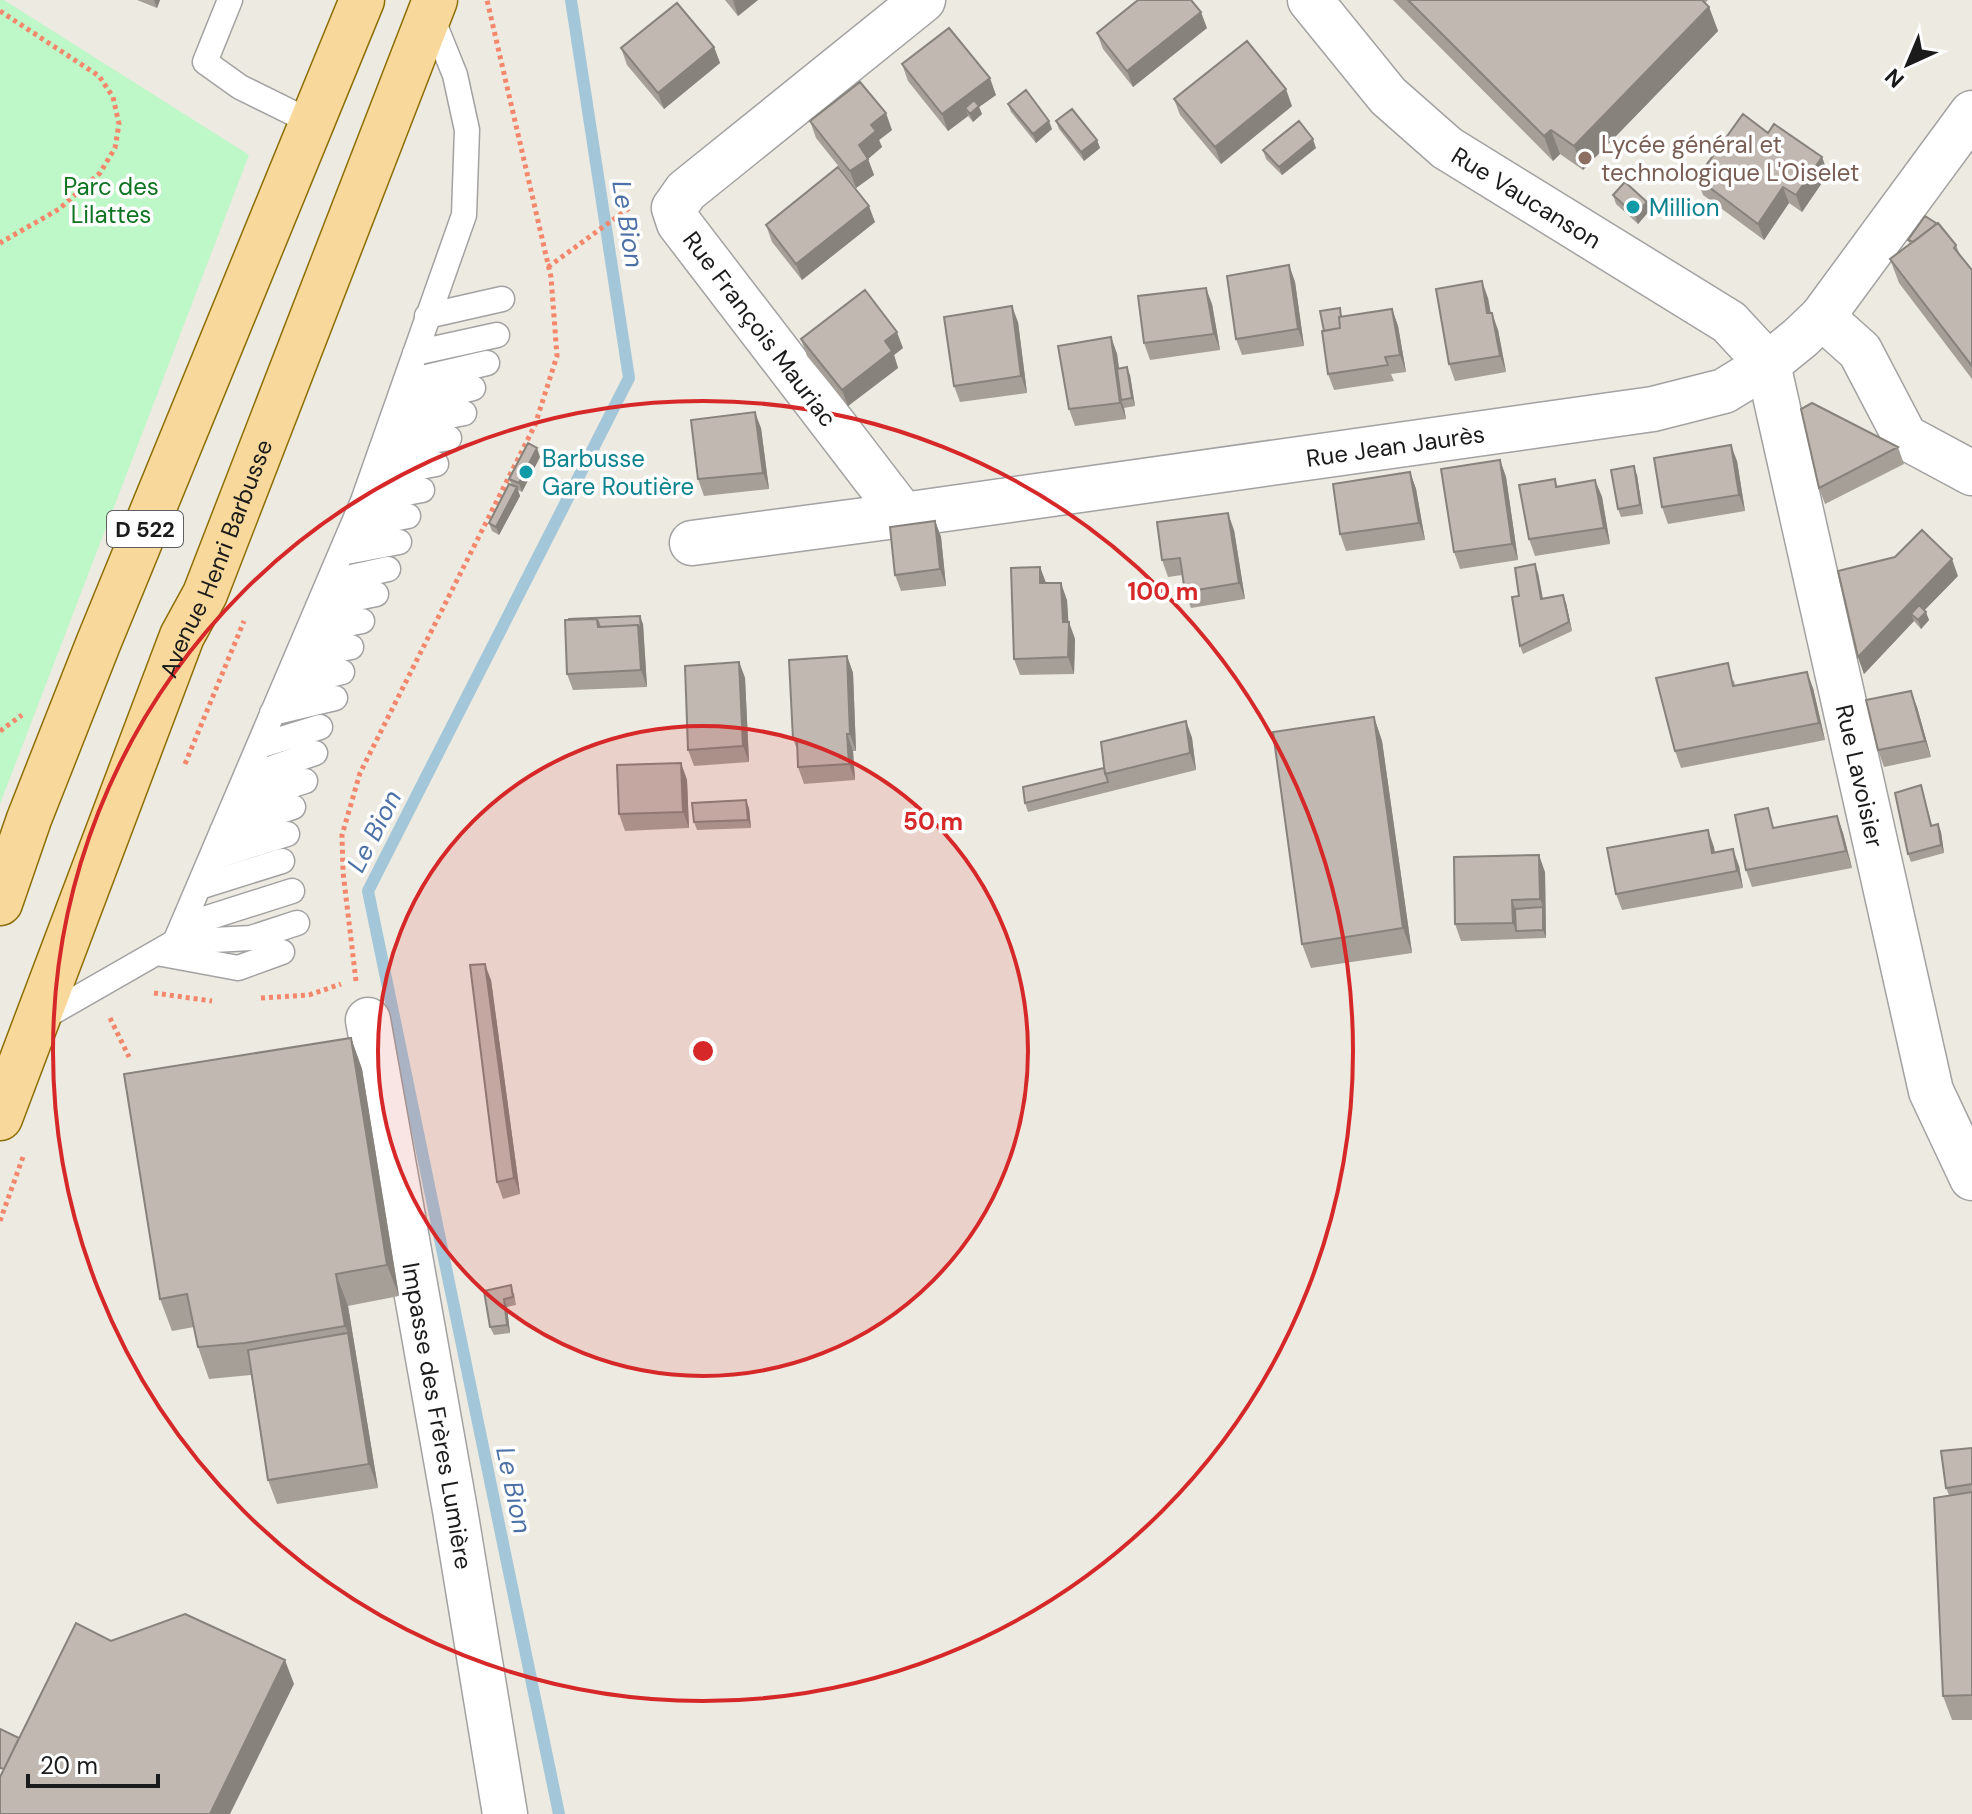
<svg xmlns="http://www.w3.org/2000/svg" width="1972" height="1814" font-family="'DM Sans',sans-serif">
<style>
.park{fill:#bef7c8}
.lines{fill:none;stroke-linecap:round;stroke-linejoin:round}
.stream{stroke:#a3c7d9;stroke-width:12}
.service-casing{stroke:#a2a2a2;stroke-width:27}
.minor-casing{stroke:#a2a2a2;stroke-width:47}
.primary-casing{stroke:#8d6e06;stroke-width:47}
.path{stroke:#f4876b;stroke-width:5;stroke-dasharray:4 4;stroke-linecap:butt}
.service{stroke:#fff;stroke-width:24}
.minor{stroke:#fff;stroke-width:44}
.primary{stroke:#f8d99b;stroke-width:44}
.wall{fill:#a69f98}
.shaded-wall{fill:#87827c}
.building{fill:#c1b9b1;stroke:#87827c;stroke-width:2}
.ring{fill:none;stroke:#d62828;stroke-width:4}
.education-dot{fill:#8d6e63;stroke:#fff;stroke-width:3}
.culture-dot{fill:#0f9aa8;stroke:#fff;stroke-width:3}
.labels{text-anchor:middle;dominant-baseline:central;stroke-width:7;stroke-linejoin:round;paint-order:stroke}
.shield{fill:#fff;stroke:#5f5f5f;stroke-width:2}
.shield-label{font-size:22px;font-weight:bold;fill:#1b1b1b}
.education-label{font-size:24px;fill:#785e54;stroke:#fff;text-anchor:start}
.park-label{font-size:24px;fill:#0f7421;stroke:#fff}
.street-label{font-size:24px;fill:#1b1b1b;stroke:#fff}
.culture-label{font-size:24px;fill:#0d838f;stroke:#fff;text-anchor:start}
.water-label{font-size:26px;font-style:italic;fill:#4c71a6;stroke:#fff}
.centre{fill:#d62828;stroke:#fff;stroke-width:4}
.ring-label{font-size:24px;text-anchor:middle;font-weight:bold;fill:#d62828;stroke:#fff;stroke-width:7;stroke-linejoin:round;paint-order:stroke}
</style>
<rect width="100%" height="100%" fill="#edeae1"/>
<path class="park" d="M0,0H4L249,155L0,804Z"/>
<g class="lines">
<path class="stream" d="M559,1814L368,891L629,378L571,0"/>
<g class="service-casing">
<path id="service" d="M230,0L205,62L240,87L313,123
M427,316L502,299
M415,353L497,335
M405,382L487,363
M397,406L473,388
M389,428L464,413
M381,450L449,438
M372,476L436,464
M363,501L422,490
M352,527L408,516
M341,553L399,542
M329,582L388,569
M318,606L376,594
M308,632L362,621
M296,658L351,647
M284,686L342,672
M272,713L335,698
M259,746L320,727
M246,777L315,753
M234,804L305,781
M222,831L293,807
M211,858L287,834
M199,887L282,861
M182,926L292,891
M175,942L251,938L297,923
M157,953L238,968L282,952
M39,1020L175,942L363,501L464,215L467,130L455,75L430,13"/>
</g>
<g class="minor-casing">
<g id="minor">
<path id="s1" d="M1310,0L1388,96L1447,148L1729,322L1768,364"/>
<path d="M1822,317L1860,351L1905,437L1972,473"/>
<path id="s2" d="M1768,364L1931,1091L1972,1178"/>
<path d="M903,515L679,223L674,208L686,191L923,0"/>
<path id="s3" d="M692,543L903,515L1653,409L1724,391L1768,364L1800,338L1822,317L1972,113"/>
<path id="s4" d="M368,1020L455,1510L505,1814"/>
</g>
</g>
<g class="primary-casing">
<g id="primary">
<path d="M0,903L29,819L98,644L362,0"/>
<path id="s5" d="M0,1118L182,636L205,594L435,0"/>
</g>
</g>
<path class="path" d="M0,11L99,76L113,97L119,124L115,148L100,173L59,209L0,243
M548,267L632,206
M0,731L22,715
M185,764L244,621
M356,981L343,872L342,835L360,773L535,425L557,356L551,277L487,0
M154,993L212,1001
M261,998L309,995L341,984
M110,1018L129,1057
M0,1221L24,1154"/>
<use href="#service" class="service"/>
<use href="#minor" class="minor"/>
<use href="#primary" class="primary"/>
</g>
<path class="wall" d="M137,0H160L157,8Z
M725,0H758L738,16Z
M1393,0H1708L1705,3L1709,7L1718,31L1583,170L1560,154L1553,161Z
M1207,28L1133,87L1103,49L1097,33Z
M714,47L720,63L664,109L627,65L621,48Z
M902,64L996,95L979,107L982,114L973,122L968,116L948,131L908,81Z
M1174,99L1292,106L1221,164L1180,115Z
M1008,104L1052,129L1036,143L1011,112Z
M810,121L892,130L879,140L882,147L868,159L874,175L856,188L816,138Z
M1056,121L1097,140L1100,148L1084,161L1059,129Z
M1768,133L1822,157L1828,174L1802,212L1789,203L1764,240L1703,195L1697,178Z
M1316,148L1282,175L1266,159L1263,150Z
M1613,195L1650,210L1638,224L1616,204Z
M875,222L802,280L772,242L766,225Z
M1908,240L1956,245L1960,255L1972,270V379L1899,283L1890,259L1910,244Z
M1289,265L1295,282L1304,346L1242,355L1236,339Z
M1488,298L1491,313L1498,330L1506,372L1455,381L1449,364Z
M1212,304L1220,350L1150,360L1144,343Z
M1392,309L1398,326L1406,372L1391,374L1394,381L1334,390L1328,374L1343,316Z
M1018,322L1027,393L960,402L954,386Z
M1111,337L1117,354L1119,368L1130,375L1135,406L1124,408L1126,419L1075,426L1069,409Z
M801,339L903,348L894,355L898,368L848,406L807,356Z
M761,428L769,489L704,496L698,479Z
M1898,447L1904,464L1825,504L1819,488Z
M540,457L522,492L518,490L520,496L499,535L492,531L489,523L512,485L509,479Z
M1500,460L1506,477L1518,560L1460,569L1454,552Z
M1737,461L1745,511L1668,524L1662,507Z
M1410,472L1416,489L1425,540L1346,551L1340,534Z
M1637,475L1643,514L1621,517L1618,509Z
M1555,479L1558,487L1595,480L1602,497L1610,544L1535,556L1529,539Z
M935,521L941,537L946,586L901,591L895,575Z
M1234,530L1245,599L1191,608L1185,592L1182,575L1168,577L1162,560Z
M1040,567L1046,583L1067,600L1068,622L1075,639L1074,674L1020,675L1014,659Z
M1538,573L1543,598L1566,603L1572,631L1523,654L1520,646L1519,596Z
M1958,576L1924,610L1929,620L1921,629L1914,621L1864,674L1858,657Z
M643,624L647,687L573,690L567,674Z
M847,656L853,673L856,751H853L855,780L804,784L798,767L797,749L793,739Z
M739,662L745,678L749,762L694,766L688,750Z
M1734,680L1735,686L1813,688L1825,740L1681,768L1675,751Z
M1917,707L1931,757L1884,767L1878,750Z
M1374,717L1382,741L1412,953L1311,968L1302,944Z
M1186,721L1192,738L1196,770L1028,812L1025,803L1104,768Z
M681,763L687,780L689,828L625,831L619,814Z
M1921,785L1932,825L1938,824L1941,832L1944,853L1911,862L1908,854Z
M749,808L751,828L697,830L694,822Z
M1837,816L1843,833L1852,868L1752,887L1746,870L1775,828Z
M1708,830L1715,853L1739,866L1743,888L1622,910L1616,894Z
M1545,872L1546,938L1461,941L1455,924Z
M491,980L520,1194L503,1199L497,1182Z
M351,1038L362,1069L399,1296L348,1306L378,1488L277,1504L268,1480L251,1375L209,1379L198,1347L194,1327L172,1331L160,1299Z
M484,1291L514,1293L516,1305L507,1307L510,1333L494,1335L490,1327Z
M1972,1448V1720H1952L1943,1696L1949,1495L1946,1488Z"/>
<path class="shaded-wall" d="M154,0H160L157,8Z
M733,0H758L738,16Z
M1709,7L1718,31L1583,170L1574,146Z
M1201,12L1207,28L1133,87L1127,71Z
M714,47L720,63L664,109L658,93Z
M990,78L996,95L979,107L982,114L973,122L970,114L965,108L968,116L948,131L942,114Z
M1286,89L1292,106L1221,164L1215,147Z
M886,113L892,130L879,140L882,147L868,159L874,175L856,188L850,171L859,145L871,125Z
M1049,121L1052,129L1036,143L1033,134Z
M1551,130L1560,154L1553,161L1544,136Z
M1313,139L1316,148L1282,175L1279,167Z
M1097,140L1100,148L1084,161L1081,152Z
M1822,157L1828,174L1802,212L1796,195Z
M1783,187L1789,203L1764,240L1758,224Z
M1647,202L1650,210L1638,224L1635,215Z
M869,206L875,222L802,280L796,264Z
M1289,265L1295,282L1304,346L1298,329Z
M1482,281L1488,298L1493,330L1487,313Z
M1206,288L1212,304L1220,350L1214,334Z
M1012,306L1018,322L1027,393L1021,376Z
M1392,309L1398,326L1406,372L1400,355Z
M1492,313L1498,330L1506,372L1500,356Z
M897,332L903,348L894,355L898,368L848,406L842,390L885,341Z
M1111,337L1117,354L1123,399L1121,400L1124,408L1126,419L1120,403Z
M1127,367L1130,375L1135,406L1132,398Z
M755,412L761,428L769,489L763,473Z
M1731,445L1737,461L1745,511L1739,495Z
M537,448L540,457L522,492L519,483Z
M1500,460L1506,477L1518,560L1512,544Z
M1634,466L1637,475L1643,514L1640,505Z
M1410,472L1416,489L1425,540L1419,523Z
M1595,480L1602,497L1610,544L1604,528Z
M517,487L520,496L499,535L496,527Z
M1228,513L1234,530L1245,599L1239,583Z
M935,521L941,537L946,586L940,569Z
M1952,559L1958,576L1916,619L1911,614L1914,621L1864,674L1858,657Z
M1535,564L1538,573L1544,607L1541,599Z
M1040,567L1046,583H1040Z
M1061,583L1067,600L1069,630V622L1075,639L1074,674L1068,657L1063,622Z
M1563,595L1566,603L1572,631L1569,622Z
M1926,612L1929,620L1921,629L1918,620Z
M640,616L643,624L647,687L641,670L638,625Z
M847,656L853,673L856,751L850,734Z
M739,662L745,678L749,762L743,746Z
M1807,672L1813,688L1825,740L1819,723Z
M1911,691L1917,707L1931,757L1925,741Z
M1374,717L1382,741L1412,953L1403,928Z
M1186,721L1192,738L1196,770L1190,753Z
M847,734L853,751L855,780L849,764Z
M681,763L687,780L689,828L683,812Z
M746,800L749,808L751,828L748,820Z
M1837,816L1843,833L1852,868L1846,851Z
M1938,824L1941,832L1944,853L1941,845Z
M1708,830L1714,847L1718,870L1712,853Z
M1733,849L1739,866L1743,888L1737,871Z
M1539,855L1545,872L1546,938L1543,930V907L1540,899Z
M1512,900L1518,917L1516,931L1513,923Z
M485,964L491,980L520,1194L514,1178Z
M351,1038L362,1069L399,1296L387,1265Z
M336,1274L348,1306L378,1488L369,1464L348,1333L345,1326Z
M504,1299L507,1307L510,1333L507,1325Z
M285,1660L294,1684L230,1814H210Z"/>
<path class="building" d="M1138,0H1191L1201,12L1127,71L1097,33Z
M1408,0H1702L1709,7L1574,146L1551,130L1544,136Z
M677,3L714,47L658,93L621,48Z
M949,28L990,78L942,114L902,64Z
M1247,41L1286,89L1215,147L1174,99Z
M860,82L886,113L871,125L876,131L859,145L868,159L850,171L810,121Z
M1026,90L1049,121L1033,134L1008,104Z
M974,100L979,106L970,114L965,108Z
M1072,109L1097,140L1081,152L1056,121Z
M1743,114L1768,133L1774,124L1822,157L1796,195L1783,187L1758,224L1697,178Z
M1299,121L1313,139L1279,167L1263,150Z
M838,167L869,206L796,264L766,225Z
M1625,182L1647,202L1635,215L1613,195Z
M1925,216L1936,223L1934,226L1913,242L1908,240Z
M1938,223L1956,245L1954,248L1972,270V366L1890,259Z
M1289,265L1298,329L1236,339L1227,276Z
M1482,281L1487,313H1492L1500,356L1449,364L1436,289Z
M1206,288L1214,334L1144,343L1138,296Z
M865,290L897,332L885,341L892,351L842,390L801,339Z
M1012,306L1021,376L954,386L944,317Z
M1340,308L1341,317H1339L1340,328L1324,331L1320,311Z
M1392,309L1400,355L1385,357L1388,365L1328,374L1322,331L1340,328L1339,317Z
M1111,337L1120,403L1069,409L1058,346Z
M1127,367L1132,398L1121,400L1117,369Z
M1812,403L1898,447L1819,488L1801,409Z
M755,412L763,473L698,479L691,420Z
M528,443L537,448L519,483L509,479Z
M1731,445L1739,495L1662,507L1654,458Z
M1500,460L1512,544L1454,552L1441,469Z
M1634,466L1640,505L1618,509L1611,470Z
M1410,472L1419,523L1340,534L1333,484Z
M1555,479L1556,487L1595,480L1604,528L1529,539L1519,485Z
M509,484L517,487L496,527L489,523Z
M1228,513L1239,583L1185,592L1180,558L1162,560L1157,522Z
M935,521L940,569L895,575L890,527Z
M1922,530L1952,559L1858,657L1838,571L1895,557Z
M1535,564L1541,599L1563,595L1569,622L1520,646L1512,597L1519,596L1515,568Z
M1040,567V583H1061L1063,622H1069L1068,657L1014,659L1011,568Z
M1919,605L1926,612L1918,620L1911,614Z
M640,616L641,633L638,625L600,627L597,619H568Z
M597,619L598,627L638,625L641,670L567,674L565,620Z
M847,656L850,734H847L849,764L798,767L797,739H793L789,660Z
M739,662L743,746L688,750L685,666Z
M1728,663L1733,686L1807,672L1819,723L1675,751L1656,678Z
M1911,691L1925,741L1878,750L1866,700Z
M1374,717L1403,928L1302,944L1273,732Z
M1186,721L1190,753L1105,774L1101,742Z
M681,763L683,812L619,814L617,765Z
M1104,768L1108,782L1025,803L1023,787Z
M1921,785L1931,826L1938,824L1941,845L1908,854L1895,793Z
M746,800L748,820L694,822L692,803Z
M1768,808L1773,828L1837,816L1846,851L1746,870L1735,815Z
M1708,830L1712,853L1733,849L1737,871L1616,894L1607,848Z
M1539,855L1540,899L1512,900L1513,923L1455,924L1454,857Z
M1543,907V930L1516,931L1515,909Z
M485,964L514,1178L497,1182L470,965Z
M351,1038L387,1265L336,1274L345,1326L245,1343L198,1347L187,1294L160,1299L124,1074Z
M511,1285L513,1297L504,1299L507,1325L490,1327L484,1291Z
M348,1333L369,1464L268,1480L248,1350Z
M1972,1448V1484L1946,1488L1941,1451Z
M1972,1492V1695L1943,1696L1934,1498Z
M185,1614L285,1660L210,1814H0V1777L76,1623L111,1641Z
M0,1729L19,1738L4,1769L0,1768Z"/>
<circle cx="703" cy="1051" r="325" fill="#d62828" fill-opacity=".12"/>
<g class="ring">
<circle cx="703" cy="1051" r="325"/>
<circle cx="703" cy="1051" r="650"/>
</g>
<circle class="education-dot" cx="1585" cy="158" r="8"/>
<g class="culture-dot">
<circle cx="1633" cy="207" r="8"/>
<circle cx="526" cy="472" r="8"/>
</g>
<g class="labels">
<rect class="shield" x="107" y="511" width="76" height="36" rx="6"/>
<g class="shield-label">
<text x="145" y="529">D 522</text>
</g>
<g class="education-label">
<text x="1601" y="144">Lycée général et<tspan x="1601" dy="28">technologique L'Oiselet</tspan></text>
</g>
<g class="park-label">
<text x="111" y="186">Parc des<tspan x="111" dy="28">Lilattes</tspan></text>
</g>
<g class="street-label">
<text stroke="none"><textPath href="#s1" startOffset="296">Rue Vaucanson</textPath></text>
<text transform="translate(760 329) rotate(53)">Rue François Mauriac</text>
<text stroke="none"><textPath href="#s3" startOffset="710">Rue Jean Jaurès</textPath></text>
<text stroke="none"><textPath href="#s5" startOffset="600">Avenue Henri Barbusse</textPath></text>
<text stroke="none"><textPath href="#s2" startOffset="422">Rue Lavoisier</textPath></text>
<text stroke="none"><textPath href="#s4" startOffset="402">Impasse des Frères Lumière</textPath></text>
</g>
<g class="culture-label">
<text x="1649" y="207">Million</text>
<text x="542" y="458">Barbusse<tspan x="542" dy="28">Gare Routière</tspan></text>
</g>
<g class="water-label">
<text transform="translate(628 224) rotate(81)">Le Bion</text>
<text transform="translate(374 831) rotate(-63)">Le Bion</text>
<text transform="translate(514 1490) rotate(78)">Le Bion</text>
</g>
</g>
<circle cx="703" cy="1051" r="12" class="centre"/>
<g class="ring-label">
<text x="1163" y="600">100 m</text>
<text x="933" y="830">50 m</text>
</g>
<g transform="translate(1908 64) rotate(224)" stroke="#ffffff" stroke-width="6" paint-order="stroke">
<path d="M0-6L14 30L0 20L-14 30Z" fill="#1b1b1b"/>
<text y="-12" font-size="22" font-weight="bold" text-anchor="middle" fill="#1b1b1b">N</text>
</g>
<path d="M28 1774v12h130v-12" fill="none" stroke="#1b1b1b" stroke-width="4"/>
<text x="40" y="1774" font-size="24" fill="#1b1b1b" stroke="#ffffff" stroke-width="6" paint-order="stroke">20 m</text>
</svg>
